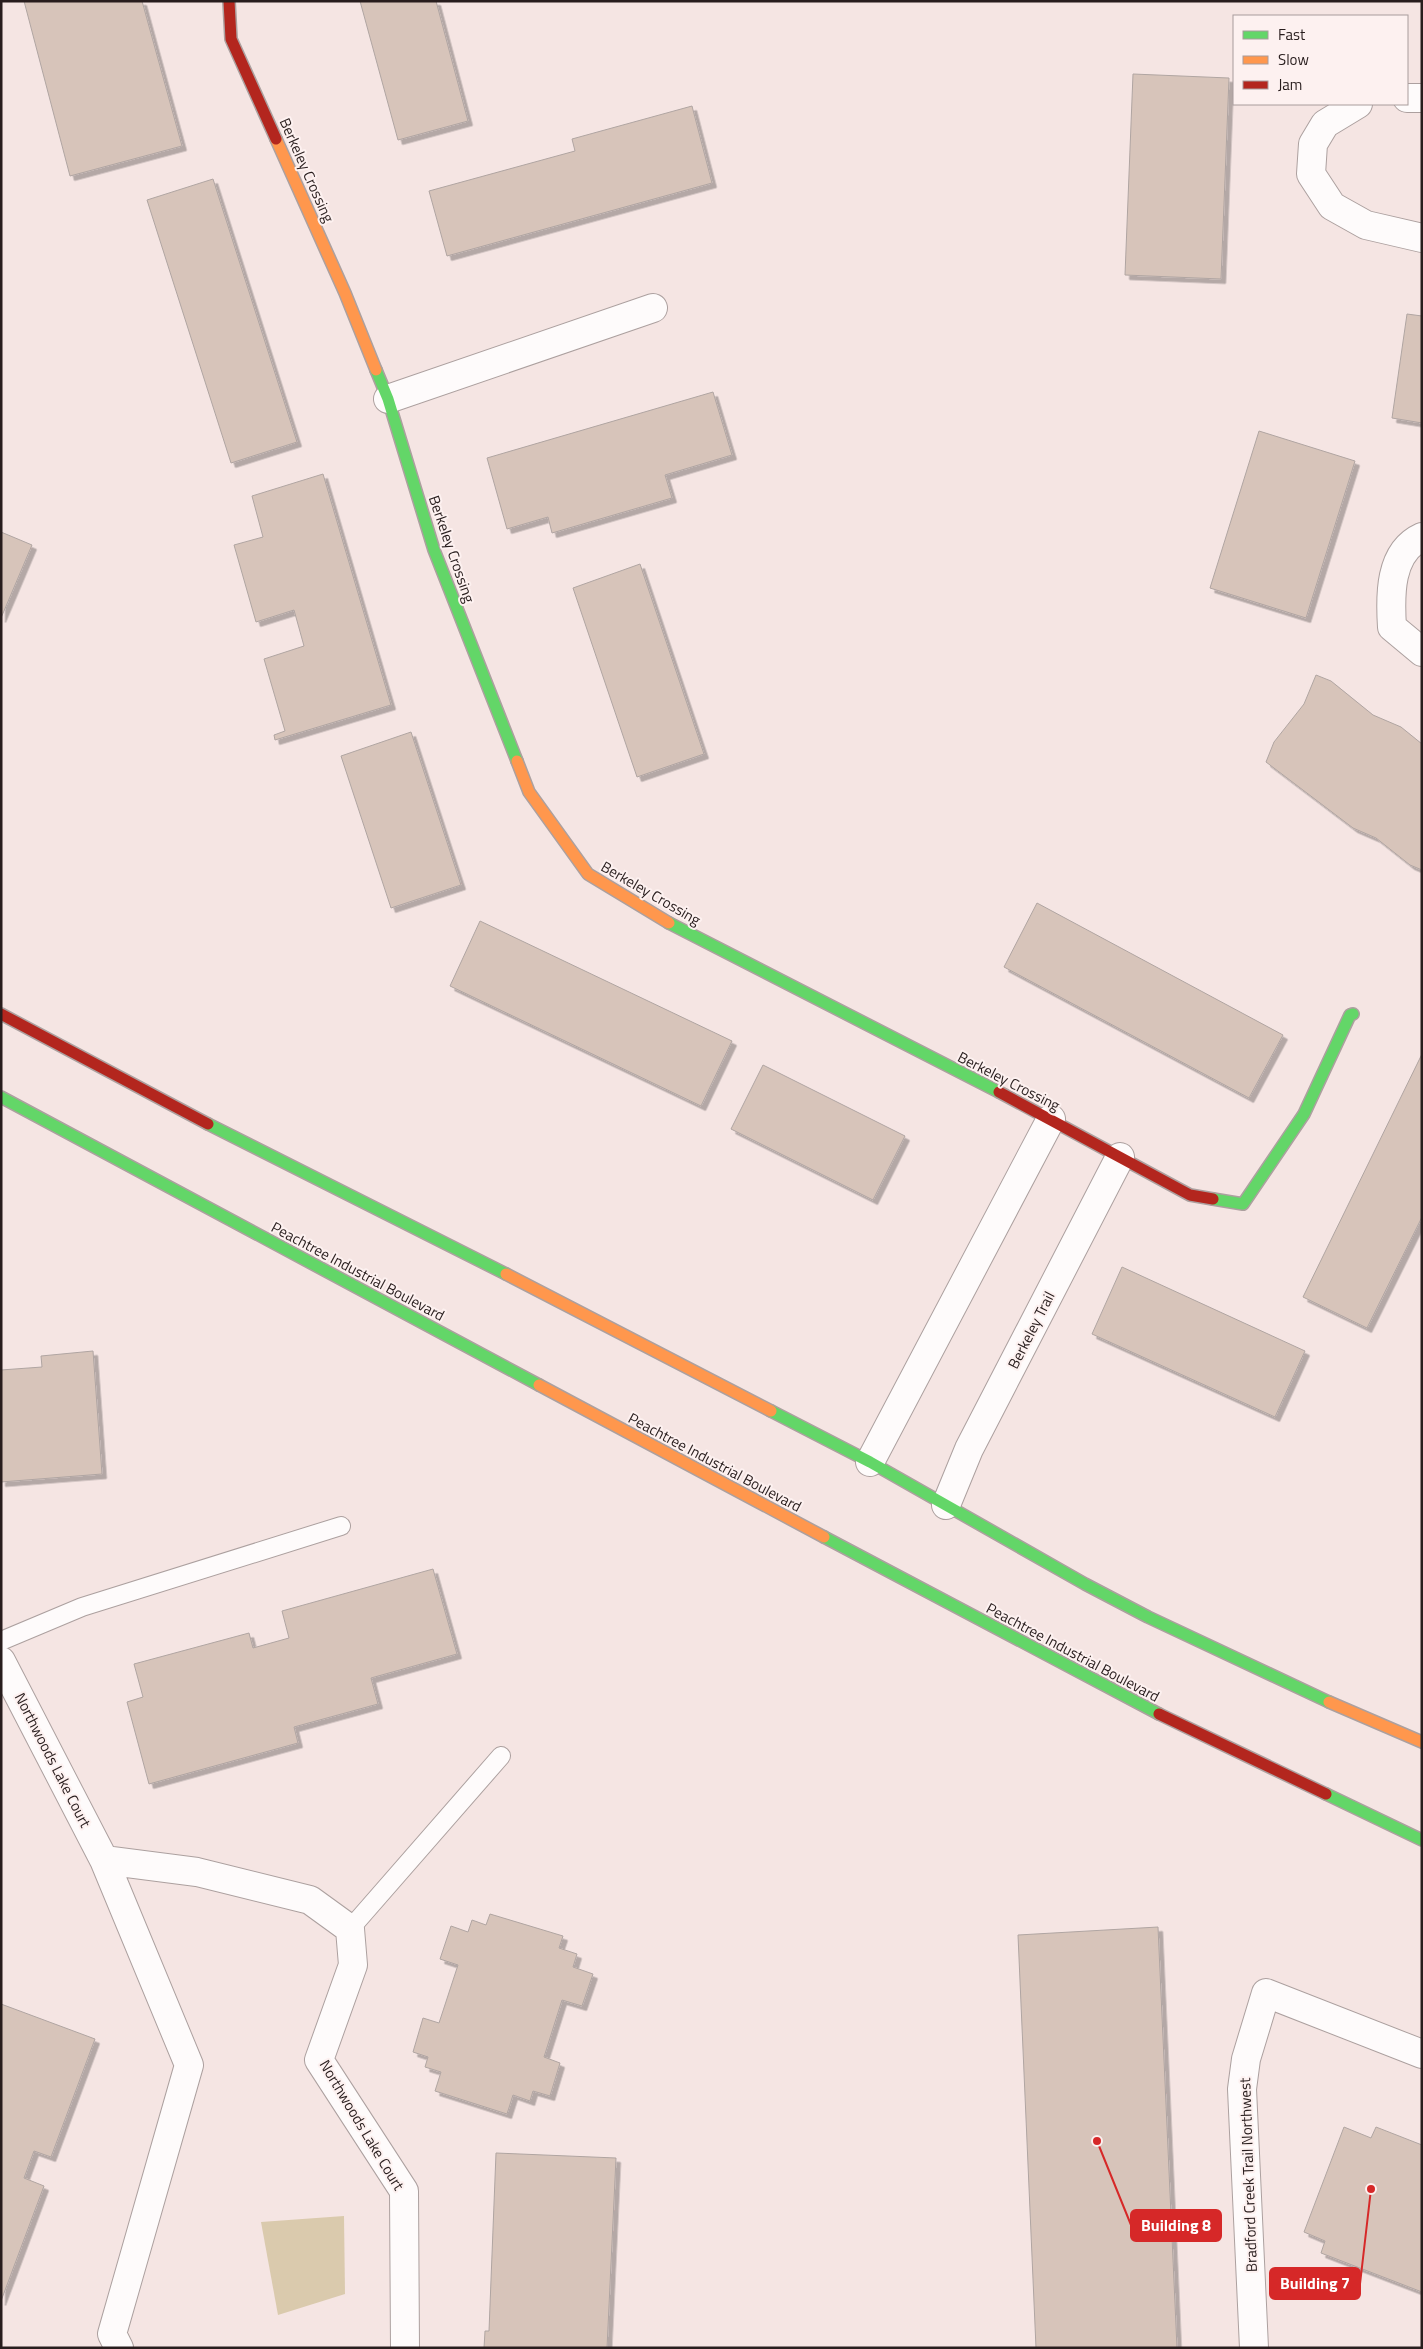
<svg xmlns="http://www.w3.org/2000/svg" width="1423" height="2349" font-family="'Titillium Web',sans-serif">
<style>
.green{fill:#dacaad}
.building{fill:#d7c4ba;stroke:#b0a5a2;filter:url(#shadow)}
.lines{fill:none;stroke-linecap:round;stroke-linejoin:round}
.lane-casing{stroke:#aca09f;stroke-width:20}
.street-casing{stroke:#aca09f;stroke-width:30}
.fast-casing{stroke:#aca09f;stroke-width:14}
.slow-casing{stroke:#aca09f;stroke-width:14}
.jam-casing{stroke:#aca09f;stroke-width:14}
.lane{stroke:#fefbfb;stroke-width:18}
.street{stroke:#fefbfb;stroke-width:28}
.fast{stroke:#63d668;stroke-width:11}
.slow{stroke:#ff974d;stroke-width:11}
.jam{stroke:#b3261e;stroke-width:11}
.labels{text-anchor:middle;dominant-baseline:central;stroke-width:4;stroke-linejoin:round;paint-order:stroke}
.street-label{font-size:15px;fill:#281d1d;stroke:#fdf1f0}
.leader{fill:none;stroke:#d62828;stroke-width:2}
.callout-dot{fill:#d62828;stroke:#fdf1f0;stroke-width:2}
.callout{fill:#d62828;stroke:#d62828;stroke-width:2}
.callout-label{font-size:16px;text-anchor:middle;font-weight:bold;fill:#fff}
</style>
<defs>
<filter id="shadow"><feDropShadow dx="4.5" dy="4.5" stdDeviation="0" flood-color="#0004"/></filter>
</defs>
<rect width="100%" height="100%" fill="#f5e5e3"/>
<path class="green" d="M344,2216L345,2294L278,2315L261,2222Z"/>
<path class="building" d="M24,1H142L182,146L70,176Z
M360,1H436L468,121L398,140Z
M1133,74L1229,78L1221,279L1125,275Z
M692,106L712,183L447,256L429,191L575,151L572,139Z
M213,179L297,442L231,463L147,200Z
M1407,314L1422,316V423L1392,418Z
M713,392L732,455L665,475L672,498L552,533L548,517L507,529L487,458Z
M1259,431L1355,461L1306,618L1210,588Z
M323,474L391,705L275,740L274,735L285,731L264,659L304,646L294,610L256,622L234,545L263,537L252,496Z
M1,532L32,545L1,618Z
M640,564L704,754L637,777L573,588Z
M1316,675L1331,681L1373,715L1401,727L1422,744V870L1410,865L1376,838L1353,828L1266,762L1274,742L1304,704Z
M411,732L461,885L391,908L341,756Z
M1037,903L1283,1035L1249,1098L1004,967Z
M480,921L732,1041L701,1106L450,986Z
M1422,1054V1217L1367,1328L1303,1297Z
M763,1065L905,1136L873,1200L731,1129Z
M1122,1267L1305,1351L1275,1417L1092,1334Z
M93,1351L102,1474L1,1482V1370L42,1367L41,1356Z
M433,1569L457,1654L371,1678L378,1704L294,1727L298,1743L149,1784L127,1702L143,1697L134,1664L249,1633L253,1648L289,1638L282,1611Z
M490,1914L563,1936L559,1948L577,1954L573,1967L593,1974L582,2006L562,2000L544,2057L560,2063L550,2096L533,2091L530,2101L513,2095L507,2114L435,2091L441,2072L425,2067L428,2057L413,2052L423,2018L439,2023L458,1965L440,1959L451,1926L468,1932L472,1920L486,1925Z
M1158,1927L1177,2348H1036L1018,1935Z
M1,2004L95,2039L51,2157L34,2151L24,2178L44,2186L1,2301Z
M1344,2127L1371,2138L1376,2127L1422,2145V2292L1321,2253L1325,2241L1304,2232Z
M496,2153L616,2158L607,2348H484L485,2331H489Z"/>
<g class="lines">
<g class="lane-casing">
<path id="lane" d="M1,1641L82,1607L341,1526
M350,1929L501,1756"/>
</g>
<g class="street-casing">
<path id="street" d="M1407,98H1422
M1358,104L1325,124L1313,144L1311,174L1332,206L1366,225L1422,238
M388,399L653,308
M1422,537C1389,552 1390,596 1392,627L1422,652
M870,1462L1051,1119
M946,1505L969,1449L1120,1157
M1,1661L104,1860L189,2065L112,2334L119,2348
M104,1860L197,1872L310,1900L350,1929L353,1965L319,2060L404,2191L405,2348
M1254,2348L1242,2089L1246,2059L1266,1993L1422,2054"/>
</g>
<g class="fast-casing">
<path id="fast" d="M376,370L388,399L434,550L517,761
M669,923L999,1092
M1,1097L539,1385
M208,1124L506,1274
M1213,1199L1243,1204L1304,1114L1350,1015L1353,1014
M771,1411L870,1462L1085,1584L1148,1617L1329,1702
M824,1537L1159,1714
M1326,1794L1422,1840"/>
</g>
<g class="slow-casing">
<path id="slow" d="M276,139L345,293L376,370
M517,761L529,792L588,874L669,923
M506,1274L771,1411
M539,1385L824,1537
M1329,1702L1422,1742"/>
</g>
<g class="jam-casing">
<path id="jam" d="M229,1L231,39L276,139
M1,1014L208,1124
M999,1092L1190,1195L1213,1199
M1159,1714L1326,1794"/>
</g>
<use href="#lane" class="lane"/>
<use href="#street" class="street"/>
<use href="#fast" class="fast"/>
<use href="#slow" class="slow"/>
<use href="#jam" class="jam"/>
</g>
<g class="labels">
<g class="street-label">
<text transform="translate(307 170) rotate(66)">Berkeley Crossing</text>
<text transform="translate(452 549) rotate(71)">Berkeley Crossing</text>
<text transform="translate(651 893) rotate(30)">Berkeley Crossing</text>
<text transform="translate(1009 1081) rotate(27)">Berkeley Crossing</text>
<text transform="translate(358 1271) rotate(28)">Peachtree Industrial Boulevard</text>
<text transform="translate(1031 1330) rotate(-63)">Berkeley Trail</text>
<text transform="translate(715 1462) rotate(28)">Peachtree Industrial Boulevard</text>
<text transform="translate(1073 1652) rotate(28)">Peachtree Industrial Boulevard</text>
<text transform="translate(53 1760) rotate(63)">Northwoods Lake Court</text>
<text transform="translate(362 2125) rotate(59)">Northwoods Lake Court</text>
<text transform="translate(1248 2175) rotate(-92)">Bradford Creek Trail Northwest</text>
</g>
</g>
<path class="leader" d="M1097 2141L1131 2225M1371 2189L1360 2284"/>
<g class="callout-dot">
<circle cx="1097" cy="2141" r="5"/>
<circle cx="1371" cy="2189" r="5"/>
</g>
<g class="callout">
<rect x="1131" y="2210" width="90" height="31" rx="5"/>
<rect x="1270" y="2268" width="90" height="31" rx="5"/>
</g>
<g class="callout-label">
<text x="1176" y="2231">Building 8</text>
<text x="1315" y="2289">Building 7</text>
</g>
<rect width="1423" height="2349" fill="none" stroke="#281d1d" stroke-width="5"/>
<rect x="1233" y="15" width="175" height="90" fill="#fdf1f0" stroke="#a89c9c"/>
<rect x="1243" y="31" width="25" height="8" fill="#63d668" stroke="#a89c9c"/>
<text x="1278" y="40" font-size="15" fill="#281d1d">Fast</text>
<rect x="1243" y="56" width="25" height="8" fill="#ff974d" stroke="#a89c9c"/>
<text x="1278" y="65" font-size="15" fill="#281d1d">Slow</text>
<rect x="1243" y="81" width="25" height="8" fill="#b3261e" stroke="#a89c9c"/>
<text x="1278" y="90" font-size="15" fill="#281d1d">Jam</text>
</svg>
